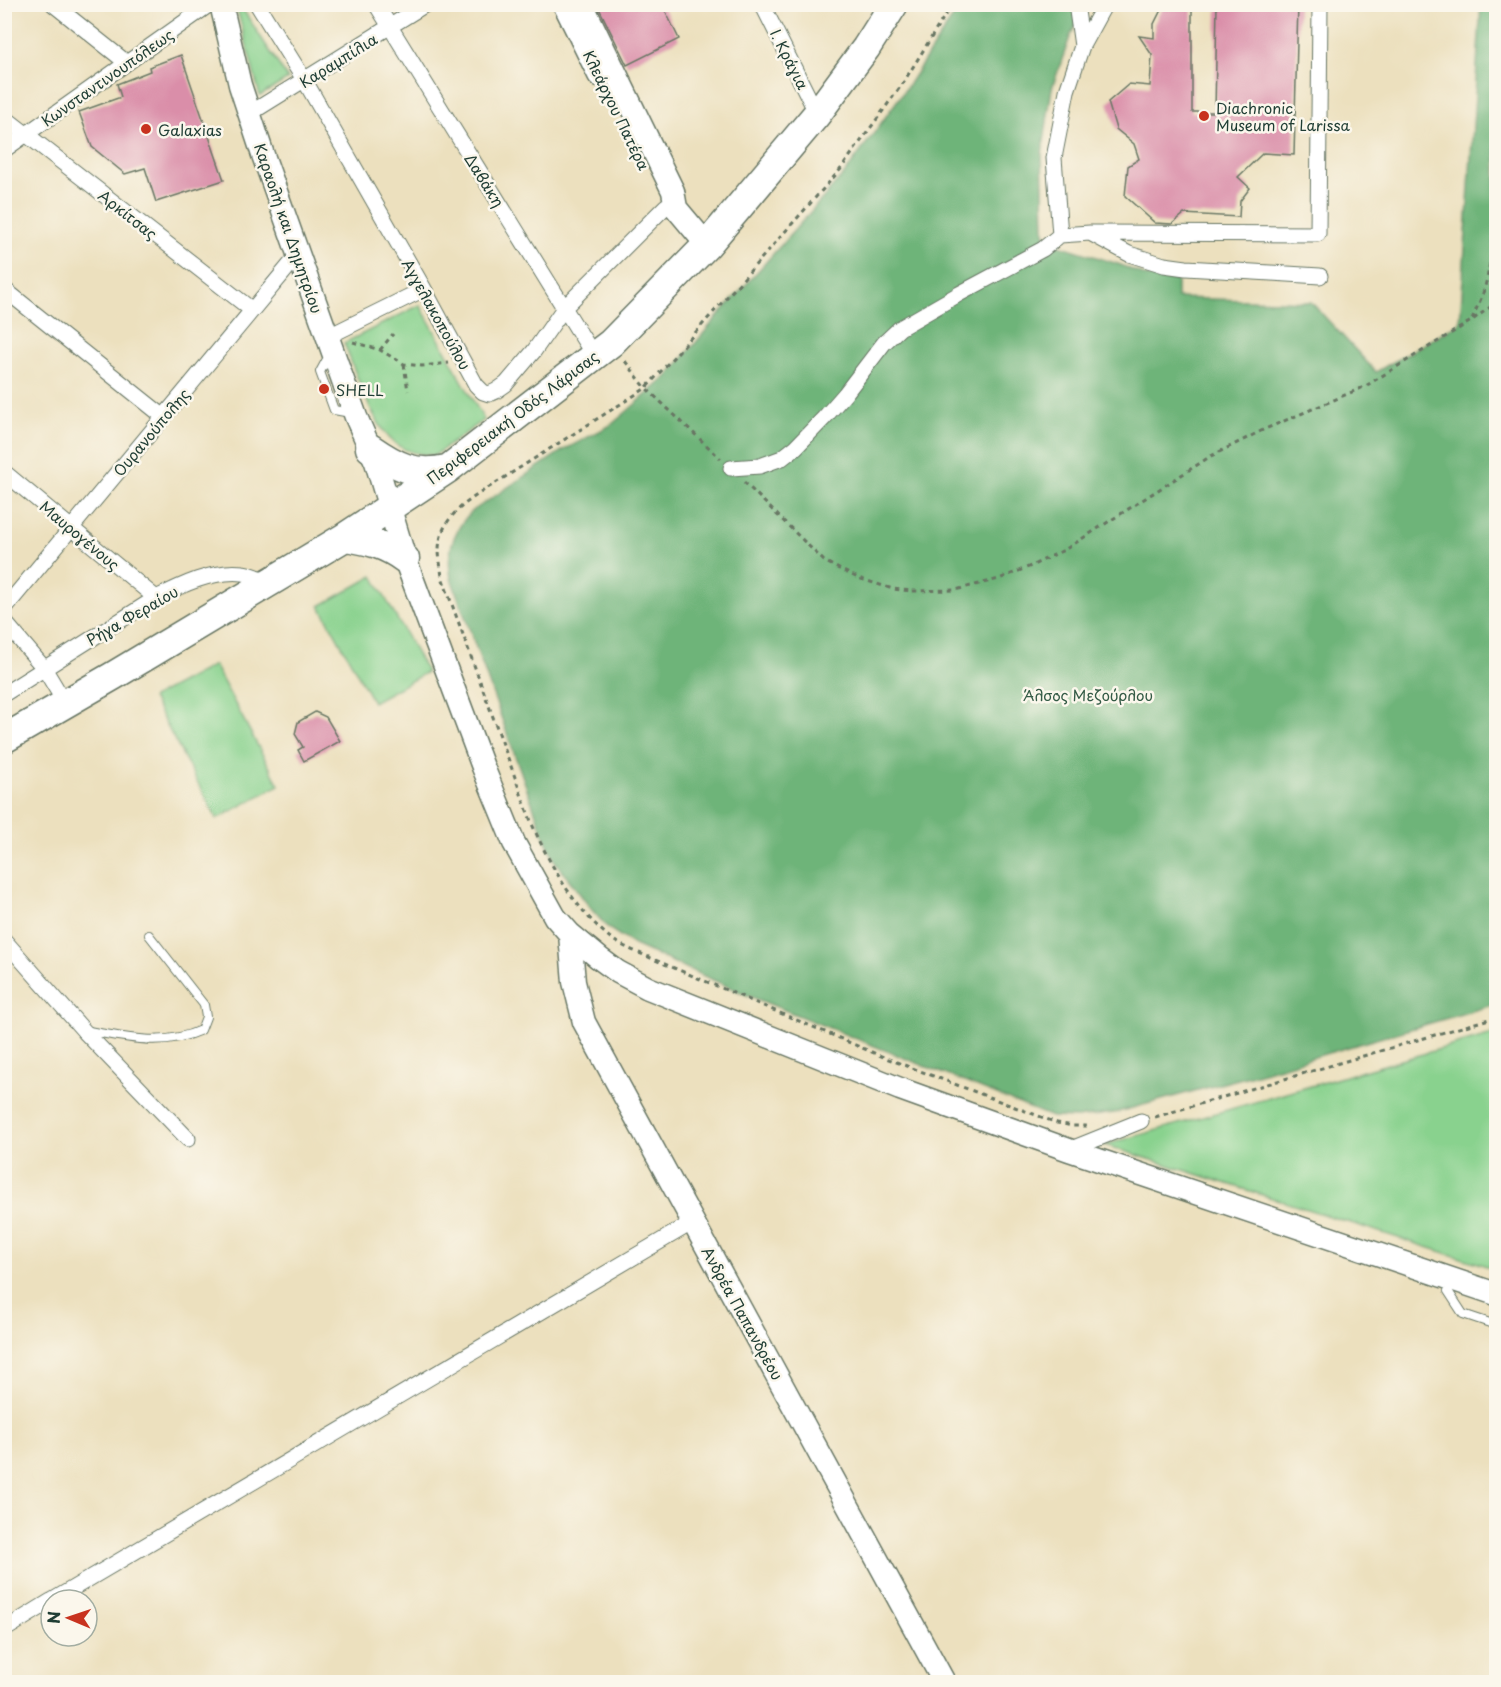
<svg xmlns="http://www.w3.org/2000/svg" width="1501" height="1687" font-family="'Playpen Sans',sans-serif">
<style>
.green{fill:#89d28e;stroke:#548861;stroke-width:1.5}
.forest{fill:#6eb479;stroke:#467856;stroke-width:1.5}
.building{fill:#da8ea9}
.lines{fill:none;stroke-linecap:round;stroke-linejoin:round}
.lane-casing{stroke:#677664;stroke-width:10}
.street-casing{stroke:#677664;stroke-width:17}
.secondary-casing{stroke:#677664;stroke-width:25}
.highway-casing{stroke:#677664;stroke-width:31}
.path{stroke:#677664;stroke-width:3;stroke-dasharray:4.5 4.5;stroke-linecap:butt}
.lane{stroke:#fff;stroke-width:8}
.street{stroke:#fff;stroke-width:15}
.secondary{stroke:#fff;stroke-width:22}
.highway{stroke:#fff;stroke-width:28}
.poi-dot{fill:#c8321e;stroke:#fbf7ec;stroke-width:2}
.labels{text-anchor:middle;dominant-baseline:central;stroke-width:5;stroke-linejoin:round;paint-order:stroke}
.street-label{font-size:15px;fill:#1f3d34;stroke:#fbf7ec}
.poi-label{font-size:15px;fill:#1f3d34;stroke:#fbf7ec;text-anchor:start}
.park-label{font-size:15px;fill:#345b46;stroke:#fbf7ec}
</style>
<rect width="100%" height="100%" fill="#fbf7ec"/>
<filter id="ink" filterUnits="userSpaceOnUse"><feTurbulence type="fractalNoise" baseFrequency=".0167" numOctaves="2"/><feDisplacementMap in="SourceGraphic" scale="12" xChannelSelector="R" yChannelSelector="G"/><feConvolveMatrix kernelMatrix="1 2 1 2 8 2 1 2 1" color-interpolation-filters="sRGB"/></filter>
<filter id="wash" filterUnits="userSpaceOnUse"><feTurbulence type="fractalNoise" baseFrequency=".008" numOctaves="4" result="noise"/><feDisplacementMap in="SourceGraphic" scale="24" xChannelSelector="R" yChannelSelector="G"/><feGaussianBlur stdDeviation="1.35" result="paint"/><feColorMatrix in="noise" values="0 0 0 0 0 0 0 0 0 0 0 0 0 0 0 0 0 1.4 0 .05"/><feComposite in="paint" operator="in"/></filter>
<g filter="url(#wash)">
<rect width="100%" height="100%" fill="#ece0be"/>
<path class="green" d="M236,5H240L288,79L260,96Z
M420,305L484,420L435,455C422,455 409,453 399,446C374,431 355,370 344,343Z
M373,576L427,672L373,702L320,606Z
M214,665L279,785L217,819L152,698Z
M1496,1033V1269L1105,1145Z"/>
<path class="forest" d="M961,5H1088L1071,34L1052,88L1042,154L1044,232L1047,241L1121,265L1145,276L1177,280V298L1311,302L1376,372L1460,323L1481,5H1496V1004L1253,1075L1114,1113L1077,1118L1052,1117L747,995L634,945L608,928L592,910L555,861L544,836L451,578C446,553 453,531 471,512L562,451L611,425L668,376L718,316L846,172L907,87Z"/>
<g id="blocks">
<path class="building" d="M597,4H662L679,39L627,65Z
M1164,4H1192V112H1215L1217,4H1298L1294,155L1263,153L1238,177L1250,188L1240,201L1239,217L1184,214L1172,224L1155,223L1125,196L1128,166L1139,159L1134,144L1116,129L1108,102L1129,84L1150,86L1152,55L1139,36L1154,38V24Z
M181,55L224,180L156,202L145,168L125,174L92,147L79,112L121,97L117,84L150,71L149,67Z
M315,712L326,717L340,741L304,761L298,750L303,747L295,734L298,722Z"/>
</g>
</g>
<g filter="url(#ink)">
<use href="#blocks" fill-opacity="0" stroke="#677664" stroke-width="1.5"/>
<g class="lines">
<g class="lane-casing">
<path id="lane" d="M326,361L320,372L334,410L345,412
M85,1032L89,1031C127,1038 164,1047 201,1030L206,1017L204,1005L149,935
M1448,1291L1463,1314L1496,1325"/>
</g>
<g class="street-casing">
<path id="street" d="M53,4L127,63
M257,4L305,81L424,289L476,385L483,392L489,394L496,391L506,384L534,351L564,308L666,206
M376,4L594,356
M762,4L817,114
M1076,4L1082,46
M249,114L426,4
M4,117L252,310
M4,150L210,4
M1092,233L1318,234L1320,4
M1060,235L1054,158L1067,91L1082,46L1105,4
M4,289L164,417
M327,337L424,289
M731,468L760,466L782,458L796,447L824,418L845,394L884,343L900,328L959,294L1043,249L1060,235L1090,233L1129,254L1164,265L1186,268L1320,276
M4,472L156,598
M4,609L298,255
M4,621L44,668L65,703
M4,694L156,598C180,586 214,569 243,573C252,574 261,579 270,582
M4,940L85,1032L188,1139
M1069,1150L1141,1121
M53,1600L693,1222
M4,1630L51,1601"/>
</g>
<g class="secondary-casing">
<path id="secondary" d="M221,4L240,85L263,155L356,417L376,462L405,559L483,767L514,843L555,917L570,934L599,958L618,972L648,988L900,1089L1069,1150L1496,1294
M564,4L599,75
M582,4L673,191L676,208L707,245
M570,934L574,982L584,1022L944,1682"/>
</g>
<g class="highway-casing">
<path id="highway" d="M370,448C396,466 414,476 447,469
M345,537C368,540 386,545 405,559
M4,739L113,676L345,537L449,468L594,356L611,343L707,245L817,114L866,48L894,4"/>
</g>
<path class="path" d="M952,4L903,83L840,170L646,388L483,491C462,505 440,520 439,549C439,558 441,568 442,577L532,824C550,865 573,906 607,935C616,943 627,948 639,953L886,1058L1057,1123L1073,1126H1087
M1472,319C1475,311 1480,302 1483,293C1494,259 1493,220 1495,185L1496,179
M353,342L380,350L404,364L422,366L449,363
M380,350L393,334
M625,361L646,388L721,459
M404,364L408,391
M744,482L824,561L841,570L858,578L893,589L912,591L955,590L999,579L1031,566L1066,549L1211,456L1263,430L1364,387L1471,321L1496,303
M1155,1117L1496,1017"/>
<use href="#lane" class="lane"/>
<use href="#street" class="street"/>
<use href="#secondary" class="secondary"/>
<use href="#highway" class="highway"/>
</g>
</g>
<g class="poi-dot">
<circle cx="1204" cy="116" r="6"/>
<circle cx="146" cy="129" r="6"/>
<circle cx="324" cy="389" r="6"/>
</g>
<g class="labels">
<g class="street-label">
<text transform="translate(790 59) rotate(63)">Ι. Κράγια</text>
<text transform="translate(338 60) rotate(-32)">Καραμπίλια</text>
<text transform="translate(107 77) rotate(-35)">Κωνσταντινουπόλεως</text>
<text transform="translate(617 110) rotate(64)">Κλεάρχου Πατέρα</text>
<text transform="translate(485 180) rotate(58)">Δαβάκη</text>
<text transform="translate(128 214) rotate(38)">Αρκίτσας</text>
<text transform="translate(289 228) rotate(71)">Καραολή και Δημητρίου</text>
<text transform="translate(437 314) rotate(61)">Αγγελακοπούλου</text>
<text transform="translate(512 417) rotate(-37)">Περιφερειακή Οδός Λάρισας</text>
<text transform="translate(151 432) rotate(-50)">Ουρανούπολης</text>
<text transform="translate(80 535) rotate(40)">Μαυρογένους</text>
<text transform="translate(132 615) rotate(-30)">Ρήγα Φεραίου</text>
<text transform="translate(743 1313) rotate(61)">Ανδρέα Παπανδρέου</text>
</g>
<g class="poi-label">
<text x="1216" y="107">Diachronic<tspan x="1216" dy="17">Museum of Larissa</tspan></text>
<text x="158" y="129">Galaxias</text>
<text x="336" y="389">SHELL</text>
</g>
<g class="park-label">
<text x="1088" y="694">Άλσος Μεζούρλου</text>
</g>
</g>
<rect width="1501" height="1687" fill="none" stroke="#fbf7ec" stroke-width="24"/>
<g transform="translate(69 1618) rotate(272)"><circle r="28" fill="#fbf7ec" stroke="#a3ada2" stroke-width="1.5"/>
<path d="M0-4.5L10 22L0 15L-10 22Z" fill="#c8321e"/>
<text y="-9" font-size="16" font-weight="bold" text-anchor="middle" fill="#1f3d34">N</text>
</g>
</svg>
